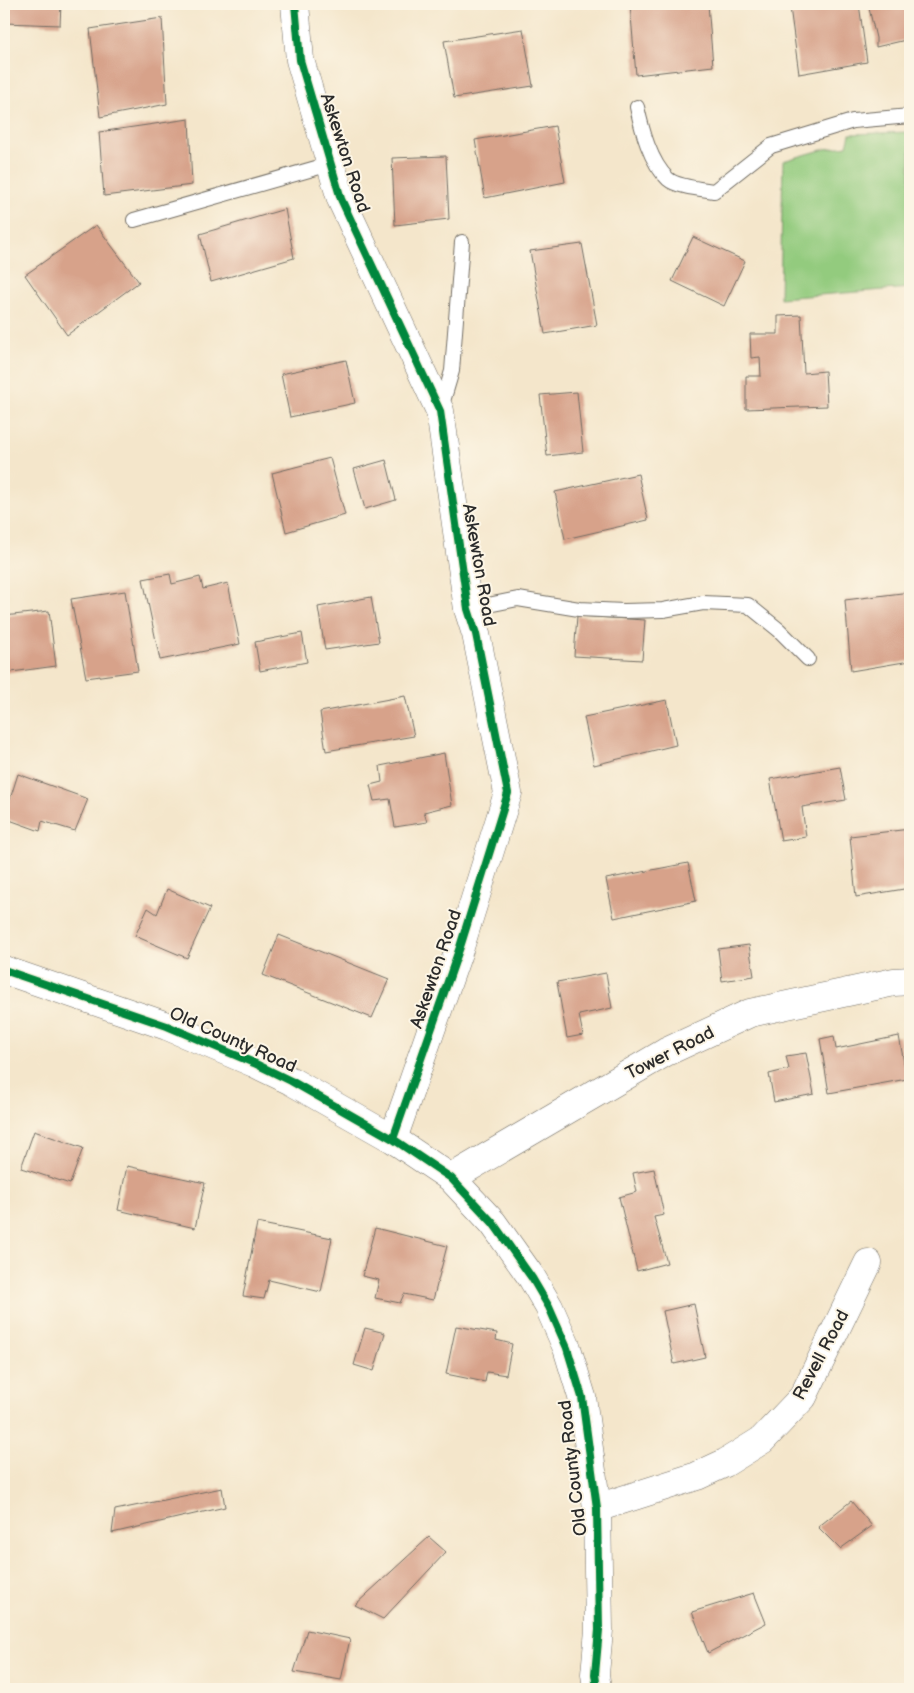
<svg xmlns="http://www.w3.org/2000/svg" width="914" height="1693" font-family="'Balsamiq Sans',sans-serif">
<style>
.grass{fill:#93cb7e;stroke:#5f7b54}
.building{fill:#d7a28a}
.lines{fill:none;stroke-linecap:round;stroke-linejoin:round}
.service-casing{stroke:#716c63;stroke-width:16}
.minor-casing{stroke:#716c63;stroke-width:29}
.service{stroke:#fff;stroke-width:14}
.minor{stroke:#fff;stroke-width:28}
.cycleway-casing{stroke:#fcf5e5;stroke-width:11}
.cycleway{stroke:#00873e;stroke-width:8}
.labels{text-anchor:middle;dominant-baseline:central;stroke-width:4;stroke-linejoin:round;paint-order:stroke}
.street-label{font-size:18px;fill:#2b2b2b;stroke:#fcf5e5}
</style>
<rect width="100%" height="100%" fill="#fcf5e5"/>
<filter id="ink" filterUnits="userSpaceOnUse"><feTurbulence type="fractalNoise" baseFrequency=".02" numOctaves="2"/><feDisplacementMap in="SourceGraphic" scale="10" xChannelSelector="R" yChannelSelector="G"/><feConvolveMatrix kernelMatrix="1 2 1 2 8 2 1 2 1" color-interpolation-filters="sRGB"/></filter>
<filter id="wash" filterUnits="userSpaceOnUse"><feTurbulence type="fractalNoise" baseFrequency=".0096" numOctaves="4" result="noise"/><feDisplacementMap in="SourceGraphic" scale="20" xChannelSelector="R" yChannelSelector="G"/><feGaussianBlur stdDeviation="1.12" result="paint"/><feColorMatrix in="noise" values="0 0 0 0 0 0 0 0 0 0 0 0 0 0 0 0 0 1.4 0 .05"/><feComposite in="paint" operator="in"/></filter>
<g filter="url(#wash)">
<rect width="100%" height="100%" fill="#f4e6cb"/>
<path class="grass" d="M910,132V288L780,298L783,161L825,149L847,146L850,134Z"/>
<g id="blocks">
<path class="building" d="M4,4H61L60,25L4,23Z
M630,4H708L713,66L636,75Z
M814,4H859L867,62L799,74L790,7Z
M868,4H910V39L876,47V38Z
M162,18L167,104L100,117L90,29Z
M523,29L533,86L454,98L444,41Z
M189,119L192,185L104,196L99,132Z
M555,126L565,182L485,198L475,140Z
M446,156L449,219L395,225L392,158Z
M285,209L294,258L211,282L200,234Z
M96,225L139,282L67,335L25,275Z
M693,237L745,261L724,306L672,281Z
M582,244L597,325L545,334L530,251Z
M801,315L804,373L825,371L827,406L746,409V376H761L760,357L751,358L750,334H778V316Z
M346,360L355,403L290,417L281,374Z
M577,392L583,452L547,456L540,395Z
M330,458L345,515L286,532L272,473Z
M386,460L396,500L365,509L354,469Z
M638,474L648,520L565,539L555,492Z
M170,574L172,584L200,577L203,589L228,583L240,644L160,660L143,579Z
M125,591L138,671L86,678L71,599Z
M910,592V661L851,671L845,600Z
M371,597L379,642L325,650L318,607Z
M49,611L56,666L4,673V616Z
M577,616L645,620L642,660L574,656Z
M302,633L307,662L260,671L255,642Z
M405,696L414,736L326,751L320,712Z
M667,700L676,745L594,765L584,717Z
M444,753L452,805L424,812L427,822L395,827L390,799L374,801L370,785L382,782L380,766Z
M840,767L846,800L802,807L806,837L781,841L770,779Z
M18,774L88,799L75,831L42,821L40,831L4,818Z
M910,829V888L856,897L850,836Z
M688,863L696,901L614,918L606,879Z
M167,889L210,908L187,958L135,936L148,908L157,914Z
M279,935L389,979L372,1018L263,975Z
M749,945L754,976L722,981L718,949Z
M606,973L612,1008L579,1015L583,1035L567,1038L557,982Z
M834,1036L836,1049L899,1036L907,1079L829,1093L820,1039Z
M806,1053L814,1094L774,1102L769,1074L789,1069L786,1056Z
M34,1131L83,1148L70,1184L21,1168Z
M127,1166L205,1183L195,1228L118,1210Z
M654,1169L664,1215L654,1217L667,1263L637,1271L619,1197L637,1192L633,1173Z
M257,1223L332,1238L321,1292L269,1280L264,1299L243,1296Z
M375,1228L447,1246L433,1300L404,1294L400,1303L375,1298L379,1280L362,1276Z
M694,1304L705,1357L674,1364L663,1311Z
M456,1326L497,1333L496,1340L512,1344L506,1375L487,1372L485,1382L446,1374Z
M365,1328L385,1333L374,1371L354,1365Z
M222,1488L225,1507L112,1533L115,1510Z
M851,1501L872,1526L840,1549L818,1527Z
M429,1537L446,1552L383,1619L355,1605Z
M754,1593L766,1623L708,1653L692,1612Z
M307,1630L350,1639L341,1680L294,1672Z"/>
</g>
</g>
<g filter="url(#ink)">
<use href="#blocks" fill-opacity="0" stroke="#716c63" stroke-width="1"/>
<g class="lines">
<g class="service-casing">
<path id="service" d="M637,107C642,130 650,162 668,179C677,187 702,189 714,191L771,146L853,121L910,116
M134,220L330,164
M441,408L452,371L462,242
M468,609L518,599L579,609L624,611L663,610L703,603L748,605L779,630L808,659"/>
</g>
<g class="minor-casing">
<path id="minor" d="M295,4L300,60L341,199L440,411L468,609L476,634L508,793L460,947L393,1139
M4,970L167,1026L254,1063L291,1081L393,1139L451,1178L493,1223L532,1278L549,1307L567,1348L582,1397L597,1508L599,1630L595,1674L597,1689
M451,1178L666,1052L750,1013L894,982L910,981
M597,1508L697,1476L725,1463L762,1440L803,1397L868,1263"/>
</g>
<use href="#service" class="service"/>
<use href="#minor" class="minor"/>
<g class="cycleway-casing">
<path id="cycleway" d="M295,4L300,60L341,199L440,411L468,609L476,634L508,793L460,947L393,1139
M4,970L167,1026L254,1063L291,1081L393,1139L451,1178L493,1223L532,1278L549,1307L567,1348L582,1397L597,1508L599,1630L595,1674L597,1689"/>
</g>
<use href="#cycleway" class="cycleway"/>
</g>
</g>
<g class="labels">
<g class="street-label">
<text transform="translate(345 153) rotate(72)">Askewton Road</text>
<text transform="translate(479 565) rotate(80)">Askewton Road</text>
<text transform="translate(436 969) rotate(-71)">Askewton Road</text>
<text transform="translate(233 1040) rotate(24)">Old County Road</text>
<text transform="translate(670 1053) rotate(-27)">Tower Road</text>
<text transform="translate(821 1355) rotate(-62)">Revell Road</text>
<text transform="translate(573 1468) rotate(-97)">Old County Road</text>
</g>
</g>
<rect width="914" height="1693" fill="none" stroke="#fcf5e5" stroke-width="20"/>
</svg>
